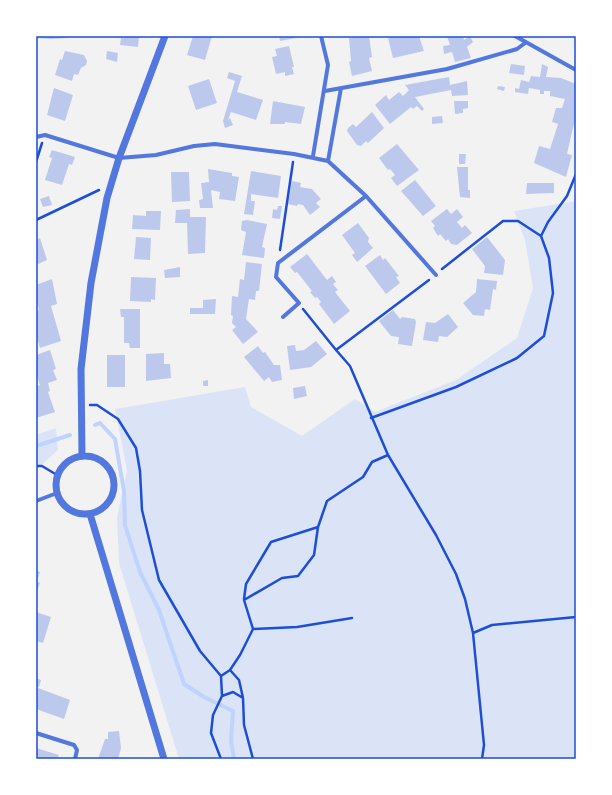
<svg xmlns="http://www.w3.org/2000/svg" width="612" height="795" font-family="'Space Grotesk',sans-serif">
<style>
.green{fill:#dbe4f7}
.lines{fill:none;stroke-linecap:round;stroke-linejoin:round}
.stream{stroke:#bfd3fe;stroke-width:4}
.building{fill:#bdc9ec}
.path{stroke:#1d4ed8;stroke-width:2.5}
.minor{stroke:#5277de;stroke-width:4}
.tertiary{stroke:#5277de;stroke-width:7}
.neatline{fill:none;stroke:#1d4ed8;stroke-width:1.5}
</style>
<rect width="100%" height="100%" fill="#f2f2f2"/>
<path class="green" d="M576,201V759H179L119,563L117,517L127,471L115,409L245,387L251,407L302,436L355,399L375,412L456,380L517,338L533,288L525,240L514,211Z
M56,428L58,450L36,470V435Z"/>
<g class="lines">
<path class="stream" d="M95,425L100,423L115,439L124,491L125,525L140,572L159,610L184,684L204,697L233,711L231,742L234,759
M36,446L70,435"/>
</g>
<path class="building" d="M36,36H68V38L51,39L36,38Z
M139,36L138,47L120,45L121,38L115,37Z
M193,36H212L205,60L187,55Z
M279,36H301V37L280,41Z
M361,36H369L372,57L369,58L372,71L352,76L349,62L351,61L349,38Z
M395,36H419L424,51L393,58L388,38Z
M447,36H463L464,40L470,36L473,42L467,47L471,58L455,62L452,52L444,54L443,46L450,45Z
M289,46L294,67H292L294,74L285,76V72L276,74L272,57L277,56L275,49Z
M65,51L84,55L87,61L86,65L81,68L78,75L74,74L72,81L55,75L60,59L62,60Z
M107,51L118,53L117,62L106,59Z
M511,64L525,66L524,75L509,73Z
M542,64L548,67L546,77L561,78L576,84V123H574L567,154L572,155L566,177L534,163L539,146L550,149L558,124L552,122L556,108H562L565,99L550,96V91H544V94H540V90L529,88L528,94L515,92V88L519,89L521,80L529,82L531,76L540,77Z
M229,72L242,76L237,92L263,100L256,120L231,112L228,120L230,118L233,125L225,128L223,121L235,81L227,78Z
M449,77L450,85L467,81L468,95L452,96L451,90L415,97L424,109L422,111L417,106L413,109L411,107L390,124L375,105L386,95L389,100L399,92L403,96L409,90L405,85Z
M209,79L217,103L196,110L188,86Z
M498,86L505,87L504,91L497,89Z
M54,88L73,95L65,121L47,115Z
M273,101L305,107L301,124L285,122V124H270Z
M454,101H468V108L463,109V113L455,114Z
M372,112L384,128L368,143L366,141L361,146L357,145L347,131L348,128L353,124L356,127Z
M442,116L443,123L432,124V117Z
M397,144L419,170L397,186L391,178L395,175L390,169L388,170L379,158Z
M52,150L75,157L72,165L69,164L62,185L45,180L52,158L49,157Z
M459,154H466L465,164H459Z
M457,167H468V190H470V198L460,197Z
M208,169L232,173V176L239,177L235,201L219,199L220,192L211,190L213,208H200L199,200L203,199L201,183L209,182Z
M251,171L281,176L278,198L251,194V201H255L253,215L244,214Z
M171,172H189L190,201L172,202Z
M415,180L436,206L423,216L401,191Z
M292,181L301,183L300,187L312,189L321,199L316,203L320,207L310,215L303,205L298,204L297,206L288,204Z
M527,183H554V193L526,194Z
M49,196L52,205L43,207L40,199Z
M278,206H282L280,219L272,218L273,209L277,210Z
M190,209V217H206L205,253L188,254L187,223H175L176,210Z
M447,209L451,214L457,209L463,217L457,222L462,228L465,225L472,233L457,245L451,244L448,239L446,241L440,234L438,236L433,228L435,226L431,221Z
M146,211H161L160,230L132,229L133,215L146,216Z
M247,220L267,224L262,247L265,248L264,258L242,255L246,232L241,230L242,221Z
M358,223L369,238L368,242L373,248L357,262L352,255L355,253L342,235Z
M136,237L151,238L150,260L134,259Z
M487,237L505,260L503,275L484,273L485,266L472,249Z
M40,238L47,260L36,265V240Z
M307,254L327,280L332,276L336,282L333,284L338,290L335,292L350,311L334,324L319,304L321,302L317,297L315,298L310,292L312,291L297,272L295,273L290,267Z
M380,255L383,260L385,258L399,276L396,277L400,283L386,294L365,266Z
M246,262L262,264L259,291H256L255,300L249,299L246,319L258,332L243,344L232,330L236,327L232,323L233,316L231,315L232,296L238,297L240,279L244,280Z
M180,267V277L165,278L164,270Z
M131,277L156,278L155,300L151,299V302L130,301Z
M52,279L57,304L51,306L61,341L40,348L36,334V311L39,310L36,298V285Z
M477,279L497,281L496,290L493,289L490,310L485,309L484,316L473,315L463,303L476,292Z
M216,299L215,314H190V308H203V300Z
M120,309H140V348H130L129,343H124V317H121Z
M393,310L400,319L402,317L415,319L416,322L412,346L398,344L399,337L391,336L379,321Z
M448,314L458,327L447,337L439,336L438,342L423,340L426,322L435,323Z
M316,341L327,354L311,367L290,370L287,346L295,345L296,351L304,350Z
M258,346L263,353L265,352L274,365H280L282,380L272,382L269,377L264,381L244,357Z
M50,350L56,369L53,370L57,380L48,383L50,391L48,392L55,412L36,418V387L40,385L36,373V355Z
M164,353V364H170L171,378L146,381V354Z
M107,355H125V387H107Z
M208,380V386H203V381Z
M305,386L307,396L294,399L293,388Z
M36,571L40,572L37,581L40,583L36,594Z
M36,612L51,617L43,643L36,641Z
M36,678L41,680L39,687L36,686Z
M38,688L70,700L64,719L36,709V695Z
M119,731L121,748L118,759H98L105,739H108V732Z
M36,748L59,755L57,759H36Z"/>
<g class="lines">
<path class="path" d="M36,162L42,143
M36,220L99,190
M541,236L548,222L567,196L576,174
M280,250L293,162
M303,309L336,350L429,280
M336,350L350,366L388,455L436,535L456,574L465,599L473,633L484,745L482,759
M90,405H97L118,419L136,448L140,471L142,510L159,580L200,651L221,676
M371,418L456,387L517,358L544,336L553,293L549,258L541,236L518,221H503L442,269
M36,466H42L57,475
M244,599L246,584L271,542L318,527
M253,629L297,627L352,618
M473,633L492,625L576,617
M221,676L230,670
M222,696L233,692L243,698
M221,759L211,733L213,715L222,696L221,676
M253,759L244,725L243,698L239,680L230,670L240,655L253,629L244,600L282,578L298,576L314,555L318,527L327,501L363,477L372,462L388,455"/>
<path class="minor" d="M515,36L576,70
M325,91L447,69L517,49L525,43
M36,137L45,135L119,158L156,155L194,146L215,144L294,154L328,161L366,196L436,275
M313,156L328,65L321,36
M328,161L341,88
M283,317L299,303L276,277L278,263L366,196
M36,501L57,493
M36,733L74,745L77,750L75,759"/>
<path class="tertiary" d="M82,456L81,369L91,283L107,198L119,158L165,36
M56 485a29 29 0 1 1 58 0a29 29 0 1 1-58 0Z
M90,514L164,759"/>
</g>
<rect width="612" height="795" fill="none" stroke="#ffffff" stroke-width="74"/>
<rect x="37" y="37" width="538" height="721" class="neatline"/>
</svg>
